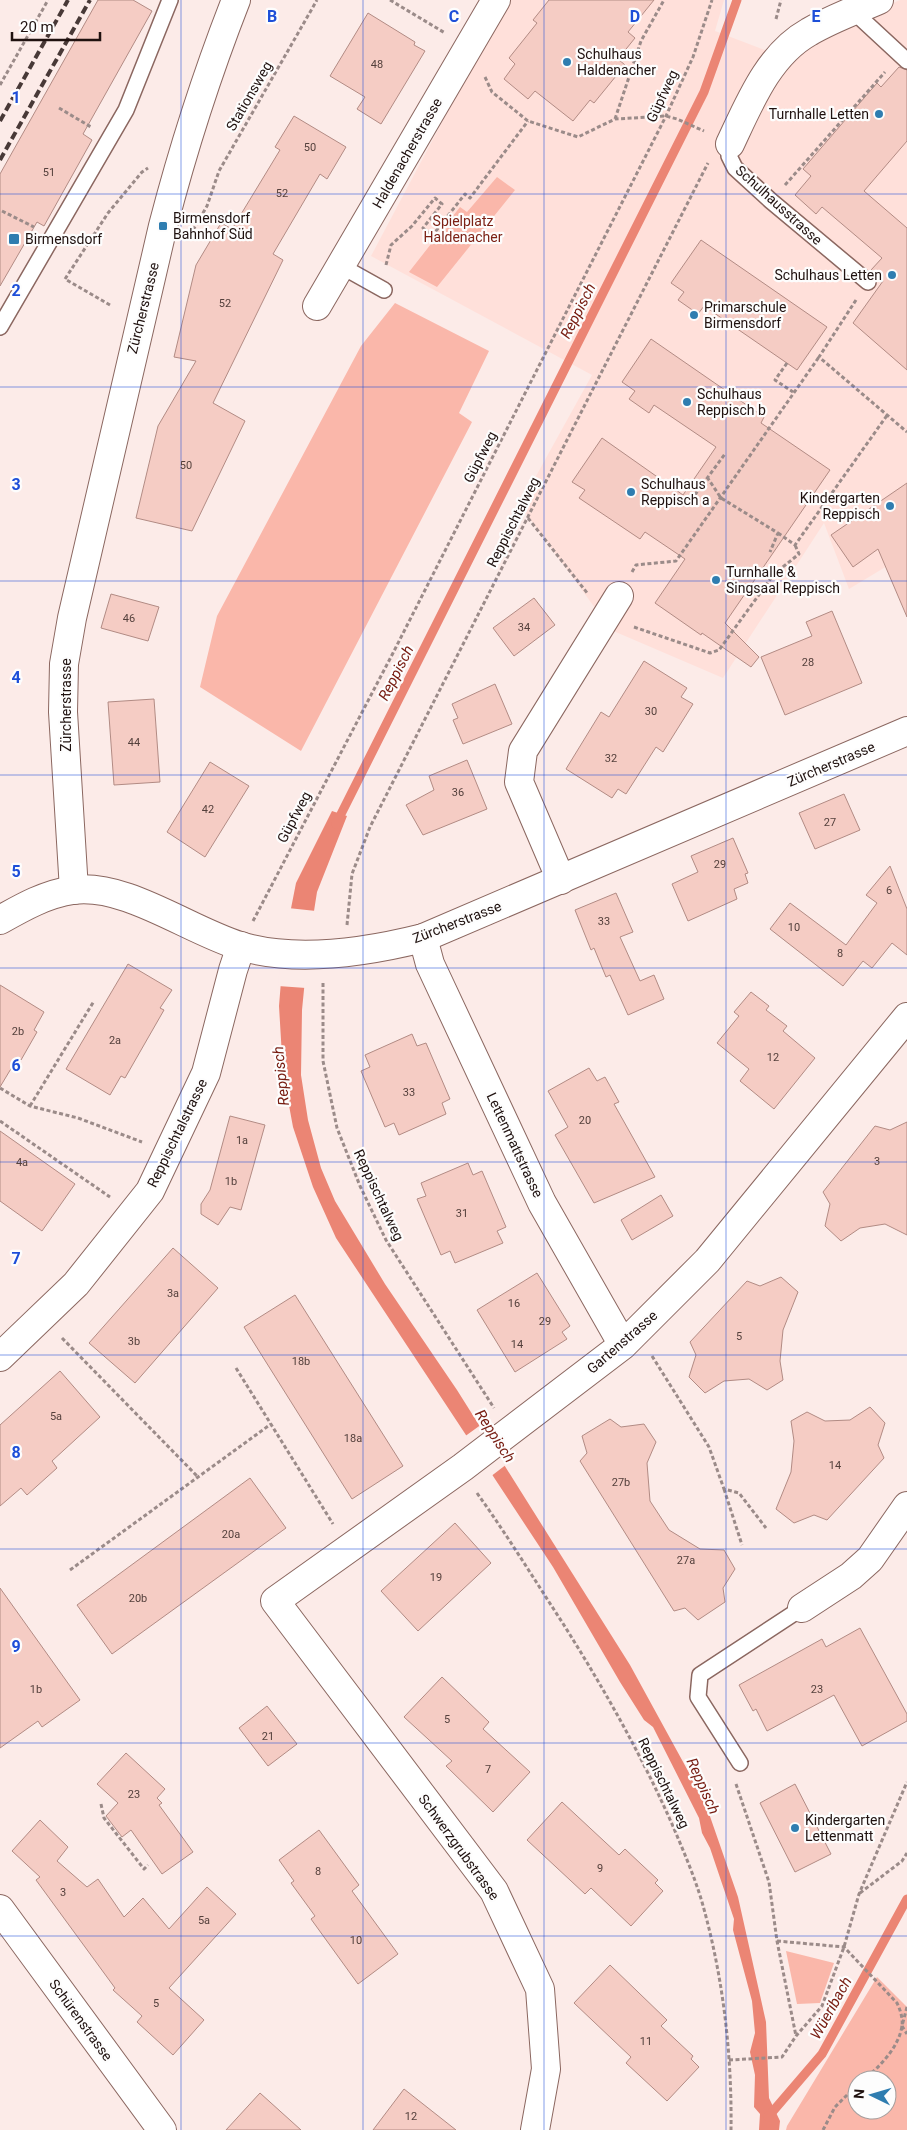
<svg xmlns="http://www.w3.org/2000/svg" width="907" height="2130" font-family="Roboto,sans-serif">
<style>
.built{fill:#ffe0da}
.green{fill:#fab7aa;fill-rule:evenodd}
.water{fill:#eb8574}
.pier{fill:#fcebe8}
.lines{fill:none;stroke-linecap:round;stroke-linejoin:round}
.stream{stroke:#eb8574;stroke-width:9}
.building{fill:#f5ccc4;stroke:#b28b84}
.service-casing{stroke:#8b6760;stroke-width:18}
.minor-casing{stroke:#8b6760;stroke-width:30}
.secondary-casing{stroke:#8b6760;stroke-width:30}
.path{stroke:#9b8b89;stroke-width:3;stroke-dasharray:4 2.5;stroke-linecap:butt}
.service{stroke:#fff;stroke-width:15}
.minor{stroke:#fff;stroke-width:28}
.secondary{stroke:#fff;stroke-width:28}
.rail{stroke:#483937;stroke-width:4;stroke-dasharray:8 4;stroke-linecap:butt}
.grid{fill:none;stroke:#1d4ed8;stroke-width:1;stroke-opacity:0.55}
.poi-dot{fill:#2f7db0;stroke:#fdfdfd;stroke-width:2}
.labels{text-anchor:middle;dominant-baseline:central;stroke-width:4.5;stroke-linejoin:round;paint-order:stroke}
.number-label{font-size:11px;fill:#54403c}
.poi-label{font-size:14px;fill:#1f110f;stroke:#fdfdfd;text-anchor:start}
.street-label{font-size:14px;fill:#1f110f;stroke:#fdfdfd}
.park-label{font-size:14px;fill:#7c2115;stroke:#fdfdfd}
.water-label{font-size:15px;font-style:italic;fill:#771c11;stroke:#fdfdfd}
.grid-label{font-size:16px;text-anchor:middle;font-weight:bold;fill:#1d4ed8;stroke:#fdfdfd;stroke-width:4.5;stroke-linejoin:round;paint-order:stroke}
</style>
<rect width="100%" height="100%" fill="#fcebe8"/>
<path class="built" d="M507,0H724L715,31L788,59L812,40L900,0H907V554L849,589L824,523L723,678L611,630L520,505L592,375L371,256Z"/>
<path class="green" d="M497,177L515,190L437,287L409,272L460,207L467,212Z
M395,303L489,351L459,413L472,422L301,751L200,687L217,616L361,346Z
M786,1951L834,1963L820,2003L797,2004Z
M877,1977L907,2007V2130H786L787,2126ZM857,2080H887V2110H857Z"/>
<path class="water" d="M332,811L347,816L317,892L308,949L302,1010L301,1075L308,1120L321,1168L335,1201L385,1284L457,1390L630,1665L705,1802L738,1897L766,2022L769,2098L780,2121L779,2130H759L760,2114L754,2107L755,2075L750,2052L755,2033L752,2001L733,1930L734,1919L710,1848L702,1833L699,1818L653,1727L644,1720L620,1682L553,1567L336,1238L313,1187L293,1127L283,1073L279,1006L284,944L296,883Z"/>
<path class="pier" d="M288,908L316,911L306,988L278,986L282,944Z
M482,1424L507,1464L490,1477L464,1437Z"/>
<g class="lines">
<path class="stream" d="M336,824L704,92L737,0
M768,2117L822,2054L907,1899"/>
</g>
<path class="building" d="M98,0H133L152,11L83,134L92,140L44,226L37,222L0,286V174Z
M549,0H654L628,32L635,38L618,59L625,65L594,103L590,100L573,121L535,91L528,99L504,79L515,64L509,58L537,23L533,20Z
M368,13L415,42L414,45L425,51L381,124L357,109L365,97L330,76Z
M899,67L907,70V141L864,191L907,228V370L853,323L883,281L871,270L882,258L822,207L816,214L795,195L811,176L803,169L877,83L881,87Z
M294,116L346,147L327,179L320,174L273,254L283,260L213,403L245,421L192,531L136,518L158,426L196,361L174,357L196,265L221,223L232,229L280,150L275,147Z
M701,240L827,327L797,370L704,306L698,314L678,300L684,292L671,283Z
M651,339L764,417L761,423L830,470L725,623L759,657L751,667L702,633L701,635L655,603L685,559L645,532L640,539L579,498L585,490L572,482L602,438L683,495L716,447L654,405L649,413L629,399L635,391L622,382Z
M907,483V617L878,549L853,567L831,535Z
M111,594L159,607L148,641L101,628Z
M534,598L555,625L514,656L493,628Z
M832,611L862,683L785,715L761,657L812,636L806,622Z
M644,661L687,688L681,697L693,704L663,752L656,747L626,794L618,789L612,798L566,769L601,712L609,717Z
M495,684L512,724L463,744L453,720L458,718L452,704Z
M154,699L160,782L114,785L108,702Z
M467,760L487,809L423,835L406,805L434,790L429,776Z
M210,762L249,786L205,857L167,832Z
M844,794L860,830L815,849L799,813Z
M733,838L748,873L745,874L748,883L734,889L737,899L688,921L672,884L698,872L691,856Z
M890,866L907,909V955L892,943L872,968L863,961L843,986L770,929L790,903L846,945L877,903L866,895Z
M616,893L633,932L620,937L640,981L654,975L664,999L628,1015L610,975L606,977L594,948L591,950L575,910Z
M128,964L172,990L160,1008L164,1010L125,1078L121,1076L110,1095L66,1069Z
M0,985L44,1012L34,1030L37,1032L21,1060L18,1057L0,1087Z
M751,992L769,1006L766,1010L787,1026L783,1031L815,1058L774,1109L740,1081L749,1069L717,1043L739,1016L734,1012Z
M412,1034L417,1046L426,1043L450,1099L442,1103L446,1114L399,1135L394,1123L385,1127L361,1071L370,1067L365,1055Z
M589,1068L597,1081L605,1077L619,1102L614,1104L655,1177L594,1203L555,1135L568,1127L548,1091Z
M230,1116L265,1125L241,1210L230,1207L218,1225L201,1214V1204L210,1190Z
M907,1122V1235L885,1224L860,1228L841,1241L825,1226L830,1204L823,1192L875,1126L890,1130Z
M0,1131L75,1184L42,1231L0,1201Z
M468,1163L473,1175L482,1171L506,1227L497,1231L503,1243L455,1263L450,1251L441,1255L417,1199L426,1196L421,1183Z
M661,1195L673,1216L632,1240L621,1220Z
M173,1248L218,1288L135,1383L89,1343Z
M537,1273L570,1326L562,1332L567,1339L515,1372L477,1310Z
M781,1277L798,1292L783,1330L780,1361L783,1380L767,1390L749,1379L724,1381L705,1393L689,1377L696,1355L690,1342L747,1281L760,1286Z
M295,1295L403,1466L352,1499L244,1327Z
M60,1371L100,1417L52,1461L57,1468L27,1495L21,1488L0,1506V1425Z
M870,1407L885,1423L878,1445L884,1458L827,1520L814,1515L794,1523L776,1509L791,1472L794,1441L791,1421L807,1412L825,1421L850,1420Z
M610,1419L621,1427L644,1424L656,1442L647,1463L650,1501L669,1530L700,1549L724,1550L735,1569L723,1588L725,1602L698,1620L685,1608L674,1611L580,1461L587,1453L582,1436Z
M250,1478L286,1528L112,1654L77,1605Z
M455,1523L491,1563L418,1631L381,1591Z
M0,1588L80,1700L42,1727L38,1721L0,1748Z
M860,1628L907,1714V1721L862,1746L834,1695L767,1731L756,1709L753,1711L739,1685L822,1639L826,1647Z
M442,1677L489,1722L483,1729L530,1772L493,1812L446,1766L452,1761L404,1717Z
M267,1706L297,1744L268,1766L239,1728Z
M126,1753L165,1789L157,1798L162,1803L159,1805L193,1852L162,1874L131,1830L122,1837L106,1816L118,1803L97,1784Z
M795,1784L831,1854L795,1872L760,1803Z
M562,1802L619,1855L625,1849L658,1880L655,1883L663,1891L631,1926L591,1888L585,1894L527,1840Z
M40,1820L68,1847L57,1861L87,1887L98,1879L124,1917L143,1898L169,1929L207,1887L236,1914L169,1988L204,2020L173,2055L137,2022L142,2016L113,1990L115,1988L36,1880L40,1877L12,1851Z
M319,1830L359,1885L352,1891L398,1954L358,1984L311,1919L315,1916L291,1883L294,1881L279,1860Z
M610,1965L667,2020L661,2026L693,2056L691,2059L699,2067L667,2101L626,2063L631,2057L574,2003Z
M404,2089L456,2130H373Z
M260,2093L301,2130H226Z"/>
<g class="lines">
<g class="service-casing">
<path id="service" d="M853,11L907,61
M730,144L729,156L735,168L771,201L868,282
M341,266L384,290
M0,327L126,110L170,0
M740,1763L698,1697L700,1675L802,1608"/>
</g>
<g class="minor-casing">
<path id="minor" d="M730,144C749,104 768,55 809,32C831,19 856,10 879,0
M317,306L496,0
M561,880L519,782L523,751L619,596
M74,890L63,712L64,664L72,618L163,226C183,149 207,74 236,0
M423,938L430,964L542,1203L623,1345
M0,1357L76,1284L150,1191L206,1073L233,970L241,946
M802,1608L851,1576L870,1559L907,1506
M0,1909L162,2130
M535,2130L546,2069L540,1989L494,1891L275,1601L463,1467L623,1345L707,1261L907,1017"/>
</g>
<g class="secondary-casing">
<path id="secondary" d="M0,920C23,907 46,894 73,890C126,883 188,930 240,946C296,963 367,952 423,938L907,731"/>
</g>
<path class="path" d="M390,0L445,33
M776,19L781,0
M485,77L492,92L528,121L578,137L615,119L666,116L677,119L704,131
M0,85L48,0
M59,108L91,127
M615,119L641,41L664,0
M785,185L885,72
M2,211L34,227
M193,230L207,206L219,171L317,0
M386,265L391,245L412,226L435,198L442,204L423,228L432,236L465,194L470,198L528,121
M856,300L819,357L907,432
M110,305L65,279L108,213L142,172L148,168
M787,363L775,380L793,392
M707,477L721,498L778,533L770,552
M691,500L725,454
M528,518L588,594
M778,533L795,545L888,414
M632,572L636,565L676,561L819,357
M634,627L710,653L719,650L774,574L799,554L795,545
M253,921L393,653L666,116L693,57L712,0
M347,925L352,874L370,827L708,163
M323,983V1061L337,1128L360,1186L386,1240L494,1408
M0,1088L30,1106L78,1118L142,1142
M30,1106L94,1001
M0,1121L110,1197
M62,1338L198,1477
M652,1356L709,1447L724,1489L739,1493L766,1528
M236,1368L333,1524
M724,1489L742,1545
M477,1493C507,1535 534,1579 562,1622C603,1687 641,1754 672,1824C683,1850 694,1875 702,1902C723,1976 732,2053 731,2130
M70,1570L271,1424
M736,1784L769,1882L777,1941L796,2036
M101,1804L104,1818L144,1869L148,1865
M860,1893L902,1861L907,1853
M777,1941L844,1947L897,2003C900,2009 903,2018 902,2026C899,2047 879,2068 863,2080
M907,2007L902,2026L907,2034
M729,2060L782,2057L796,2036L822,2006L844,1947L859,1894L907,1782
M823,2130L835,2107L857,2085"/>
<use href="#service" class="service"/>
<use href="#minor" class="minor"/>
<use href="#secondary" class="secondary"/>
<path class="rail" d="M0,121L68,0
M0,160L90,0"/>
</g>
<path class="grid" d="M181,0V2130M363,0V2130M544,0V2130M726,0V2130M0,194H907M0,387H907M0,581H907M0,775H907M0,968H907M0,1162H907M0,1355H907M0,1549H907M0,1743H907M0,1936H907"/>
<g class="poi-dot">
<circle cx="567" cy="62" r="5"/>
<circle cx="879" cy="114" r="5"/>
<rect x="158" y="221" width="10" height="10" rx="2.5"/>
<rect x="8" y="233" width="12" height="12" rx="2.5"/>
<circle cx="892" cy="275" r="5"/>
<circle cx="694" cy="315" r="5"/>
<circle cx="687" cy="402" r="5"/>
<circle cx="631" cy="492" r="5"/>
<circle cx="890" cy="506" r="5"/>
<circle cx="716" cy="580" r="5"/>
<circle cx="795" cy="1828" r="5"/>
</g>
<g class="labels">
<g class="number-label">
<text x="377" y="64">48</text>
<text x="310" y="147">50</text>
<text x="49" y="172">51</text>
<text x="282" y="193">52</text>
<text x="225" y="303">52</text>
<text x="186" y="465">50</text>
<text x="129" y="618">46</text>
<text x="524" y="627">34</text>
<text x="808" y="662">28</text>
<text x="651" y="711">30</text>
<text x="134" y="742">44</text>
<text x="611" y="758">32</text>
<text x="458" y="792">36</text>
<text x="208" y="809">42</text>
<text x="830" y="822">27</text>
<text x="720" y="864">29</text>
<text x="889" y="890">6</text>
<text x="604" y="921">33</text>
<text x="794" y="927">10</text>
<text x="840" y="953">8</text>
<text x="18" y="1031">2b</text>
<text x="115" y="1040">2a</text>
<text x="773" y="1057">12</text>
<text x="409" y="1092">33</text>
<text x="585" y="1120">20</text>
<text x="242" y="1140">1a</text>
<text x="877" y="1161">3</text>
<text x="22" y="1162">4a</text>
<text x="231" y="1181">1b</text>
<text x="462" y="1213">31</text>
<text x="173" y="1293">3a</text>
<text x="514" y="1303">16</text>
<text x="545" y="1321">29</text>
<text x="739" y="1336">5</text>
<text x="134" y="1341">3b</text>
<text x="517" y="1344">14</text>
<text x="301" y="1361">18b</text>
<text x="56" y="1416">5a</text>
<text x="353" y="1438">18a</text>
<text x="835" y="1465">14</text>
<text x="621" y="1482">27b</text>
<text x="231" y="1534">20a</text>
<text x="686" y="1560">27a</text>
<text x="436" y="1577">19</text>
<text x="138" y="1598">20b</text>
<text x="36" y="1689">1b</text>
<text x="817" y="1689">23</text>
<text x="447" y="1719">5</text>
<text x="268" y="1736">21</text>
<text x="488" y="1769">7</text>
<text x="134" y="1794">23</text>
<text x="600" y="1868">9</text>
<text x="318" y="1871">8</text>
<text x="63" y="1892">3</text>
<text x="204" y="1920">5a</text>
<text x="356" y="1940">10</text>
<text x="156" y="2003">5</text>
<text x="646" y="2041">11</text>
<text x="411" y="2116">12</text>
</g>
<g class="poi-label">
<text x="577" y="54">Schulhaus<tspan x="577" dy="16">Haldenacher</tspan></text>
<text x="869" y="114" text-anchor="end">Turnhalle Letten</text>
<text x="173" y="218">Birmensdorf<tspan x="173" dy="16">Bahnhof Süd</tspan></text>
<text x="25" y="239">Birmensdorf</text>
<text x="882" y="275" text-anchor="end">Schulhaus Letten</text>
<text x="704" y="307">Primarschule<tspan x="704" dy="16">Birmensdorf</tspan></text>
<text x="697" y="394">Schulhaus<tspan x="697" dy="16">Reppisch b</tspan></text>
<text x="641" y="484">Schulhaus<tspan x="641" dy="16">Reppisch a</tspan></text>
<text x="880" y="498" text-anchor="end">Kindergarten<tspan x="880" dy="16">Reppisch</tspan></text>
<text x="726" y="572">Turnhalle &amp;<tspan x="726" dy="16">Singsaal Reppisch</tspan></text>
<text x="805" y="1820">Kindergarten<tspan x="805" dy="16">Lettenmatt</tspan></text>
</g>
<g class="street-label">
<text transform="translate(249 96) rotate(-60)">Stationsweg</text>
<text transform="translate(662 96) rotate(-65)">Güpfweg</text>
<text transform="translate(407 153) rotate(-60)">Haldenacherstrasse</text>
<text transform="translate(779 205) rotate(42)">Schulhausstrasse</text>
<text transform="translate(143 308) rotate(-76)">Zürcherstrasse</text>
<text transform="translate(480 457) rotate(-63)">Güpfweg</text>
<text transform="translate(513 522) rotate(-63)">Reppischtalweg</text>
<text transform="translate(66 705) rotate(-90)">Zürcherstrasse</text>
<text transform="translate(831 764) rotate(-23)">Zürcherstrasse</text>
<text transform="translate(294 817) rotate(-62)">Güpfweg</text>
<text transform="translate(457 922) rotate(-21)">Zürcherstrasse</text>
<text transform="translate(177 1133) rotate(-64)">Reppischtalstrasse</text>
<text transform="translate(515 1145) rotate(65)">Lettenmattstrasse</text>
<text transform="translate(379 1195) rotate(65)">Reppischtalweg</text>
<text transform="translate(622 1342) rotate(-41)">Gartenstrasse</text>
<text transform="translate(664 1783) rotate(64)">Reppischtalweg</text>
<text transform="translate(459 1847) rotate(54)">Schwerzgrubstrasse</text>
<text transform="translate(81 2020) rotate(54)">Schürenstrasse</text>
</g>
<g class="park-label">
<text x="463" y="221">Spielplatz<tspan x="463" dy="16">Haldenacher</tspan></text>
</g>
<g class="water-label">
<text transform="translate(578 311) rotate(-63)">Reppisch</text>
<text transform="translate(396 673) rotate(-63)">Reppisch</text>
<text transform="translate(281 1076) rotate(-96)">Reppisch</text>
<text transform="translate(495 1436) rotate(57)">Reppisch</text>
<text transform="translate(703 1786) rotate(66)">Reppisch</text>
<text transform="translate(831 2008) rotate(-61)">Wüeribach</text>
</g>
</g>
<g class="grid-label">
<text x="272" y="22">B</text>
<text x="454" y="22">C</text>
<text x="635" y="22">D</text>
<text x="816" y="22">E</text>
<text x="16" y="103">1</text>
<text x="16" y="296">2</text>
<text x="16" y="490">3</text>
<text x="16" y="683">4</text>
<text x="16" y="877">5</text>
<text x="16" y="1071">6</text>
<text x="16" y="1264">7</text>
<text x="16" y="1458">8</text>
<text x="16" y="1652">9</text>
</g>
<g transform="translate(872 2095) rotate(275)"><circle r="24" fill="#fdfdfd" stroke="#a49f9e"/>
<path d="M0-4L9 19L0 12L-9 19Z" fill="#2f7db0"/>
<text y="-8" font-size="14" font-weight="bold" text-anchor="middle" fill="#1f110f">N</text>
</g>
<path d="M12 32v8h88v-8" fill="none" stroke="#1f110f" stroke-width="2.5"/>
<text x="20" y="32" font-size="15" fill="#1f110f" stroke="#fdfdfd" stroke-width="4" paint-order="stroke">20 m</text>
</svg>
